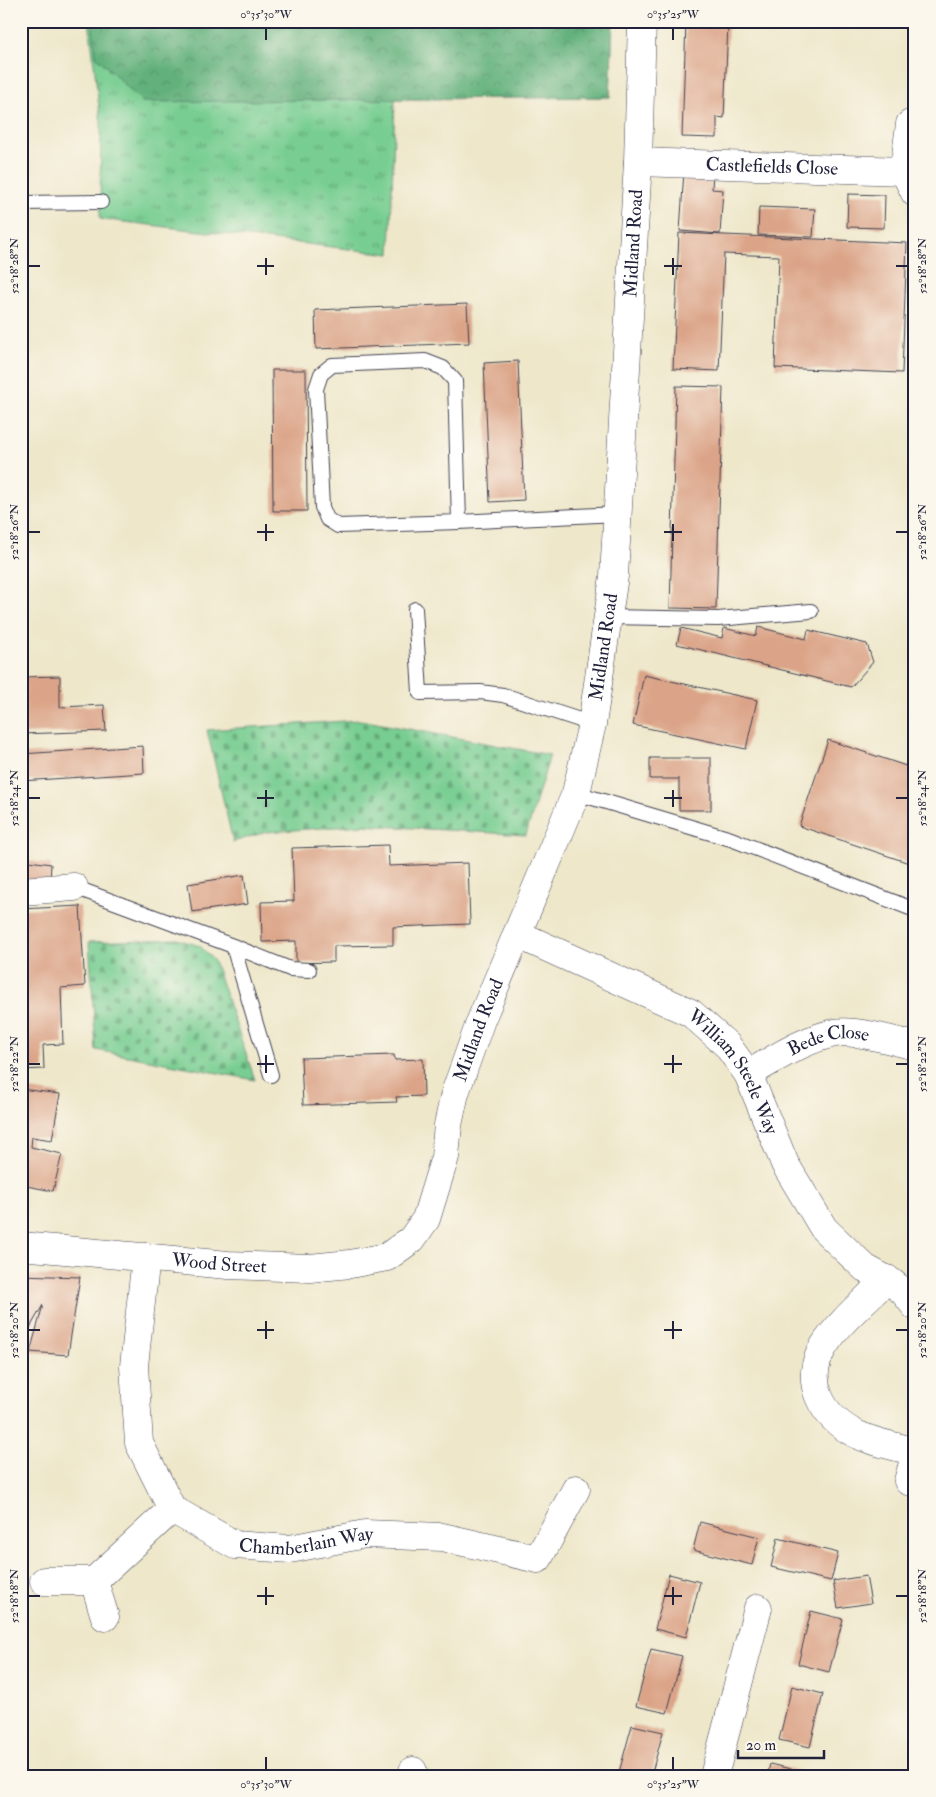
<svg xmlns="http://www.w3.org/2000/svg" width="936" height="1797" font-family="'IM FELL Double Pica',serif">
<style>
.grass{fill:url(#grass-tufts);stroke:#4d7866}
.forest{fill:url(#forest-crowns);stroke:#426a5c}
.cemetery{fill:url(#cemetery-stones);stroke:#4d7866}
.building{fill:#dba488}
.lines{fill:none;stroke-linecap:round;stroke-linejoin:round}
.service-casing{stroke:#414050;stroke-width:16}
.minor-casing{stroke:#414050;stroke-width:29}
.service{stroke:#fff;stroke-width:14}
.minor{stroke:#fff;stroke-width:28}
.ticks{fill:none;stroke:#22223b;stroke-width:2}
.labels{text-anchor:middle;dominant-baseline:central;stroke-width:4;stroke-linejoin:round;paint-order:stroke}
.street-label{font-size:19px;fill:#22223b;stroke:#fbf7ec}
.neatline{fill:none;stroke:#22223b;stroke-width:2}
.ticks-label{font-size:12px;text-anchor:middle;fill:#22223b}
</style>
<defs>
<pattern id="grass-tufts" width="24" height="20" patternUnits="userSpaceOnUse" patternTransform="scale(1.25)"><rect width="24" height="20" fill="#78ce92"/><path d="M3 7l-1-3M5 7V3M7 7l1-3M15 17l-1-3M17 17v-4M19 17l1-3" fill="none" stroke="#62a778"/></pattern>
<pattern id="forest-crowns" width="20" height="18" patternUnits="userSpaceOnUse" patternTransform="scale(1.25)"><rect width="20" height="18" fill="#62b17c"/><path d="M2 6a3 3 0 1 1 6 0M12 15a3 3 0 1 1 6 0" fill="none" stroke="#509067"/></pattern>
<pattern id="cemetery-stones" width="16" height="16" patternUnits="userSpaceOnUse" patternTransform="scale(1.25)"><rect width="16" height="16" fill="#78ce92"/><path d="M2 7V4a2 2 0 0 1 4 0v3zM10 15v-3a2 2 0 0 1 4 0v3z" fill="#62a778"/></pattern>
</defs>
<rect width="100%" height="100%" fill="#fbf7ec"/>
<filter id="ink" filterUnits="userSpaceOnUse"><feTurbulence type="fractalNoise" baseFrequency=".02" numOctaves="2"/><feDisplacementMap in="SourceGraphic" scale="10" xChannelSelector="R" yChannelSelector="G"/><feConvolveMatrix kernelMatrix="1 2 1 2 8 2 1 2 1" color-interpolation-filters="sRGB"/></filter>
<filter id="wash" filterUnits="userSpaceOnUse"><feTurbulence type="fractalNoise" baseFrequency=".0096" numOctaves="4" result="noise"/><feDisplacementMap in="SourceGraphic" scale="20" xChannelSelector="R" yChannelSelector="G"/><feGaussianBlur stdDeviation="1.12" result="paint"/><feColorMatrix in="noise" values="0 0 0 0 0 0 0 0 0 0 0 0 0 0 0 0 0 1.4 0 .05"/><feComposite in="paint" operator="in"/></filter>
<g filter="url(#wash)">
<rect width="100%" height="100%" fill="#eee7ca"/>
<path class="grass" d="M89,21H613L610,97L395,99L390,254L100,219L101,124Z"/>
<path class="forest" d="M92,21H613L610,97L142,102L96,56Z"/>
<path class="cemetery" d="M360,720L550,755L526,835L364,825L266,832L233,842L207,730Z
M177,939L200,946L214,961L255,1080L96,1050L89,942Z"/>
<g id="blocks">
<path class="building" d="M686,22L728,24L724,118L717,117V138L682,137Z
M684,171L713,173L712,189L723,190L720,234L680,231Z
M848,194L885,195L884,228L847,227Z
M759,207L815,209L813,237L758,235Z
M679,233L907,243L902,373L775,368L779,256L724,254L719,371L673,369Z
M467,304L469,343L316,349L315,310Z
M518,361L524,500L490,502L484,363Z
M272,370H306L307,511H273Z
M676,386L723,387L716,609L670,608Z
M758,627L806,639L808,630L867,644L873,662L851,687L677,644L681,628L722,638L724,628L756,636Z
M644,675L757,700L746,749L633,725Z
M60,676V707L104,705L106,731L21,734V677Z
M828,740L909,767L915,752V865L799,826Z
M143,746L144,773L21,781V754Z
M650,758H711V810H679V779H650Z
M388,845L389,866L468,863L470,924L393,927V945L334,946V962L296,963V941L262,942L261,902L294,901L292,848Z
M21,860L51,864L50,883L21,884Z
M244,875L248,904L192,912L188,884Z
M80,906L85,986L61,988L63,1044L43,1045L44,1069L21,1070V909Z
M394,1055L395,1060L423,1059L424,1096L396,1097L397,1102L303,1105L301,1058Z
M21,1089L60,1094L52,1140L32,1137L31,1147L62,1154L53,1191L21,1185Z
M21,1275L80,1277L68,1355L30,1352L43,1305L21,1343Z
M700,1522L759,1537L752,1565L693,1550Z
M778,1538L838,1553L831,1581L771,1567Z
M669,1574L700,1582L686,1637L655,1629Z
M866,1576L871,1603L838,1608L833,1581Z
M811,1611L843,1619L829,1672L798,1664Z
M651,1649L682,1656L667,1713L636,1706Z
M792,1686L823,1694L810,1747L779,1740Z
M632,1725L663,1732L651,1776H618Z
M770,1764L803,1772L802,1776H767Z"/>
</g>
</g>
<g filter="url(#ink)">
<use href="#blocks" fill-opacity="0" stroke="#414050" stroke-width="1"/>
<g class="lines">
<g class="service-casing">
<path id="service" d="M21,203L101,202
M459,522L455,381L443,368L425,361L332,365L321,374L316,389L322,507L327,519L338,526L459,522L617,514
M415,609L420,693L480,692L503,695L592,724
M608,617L718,619L811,611
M576,793L731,839L915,910
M74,887L233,946L271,1075
M233,946L290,969L309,970"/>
</g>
<g class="minor-casing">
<g id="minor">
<path d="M910,124L904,171L915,193"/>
<path id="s1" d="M638,162L904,171"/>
<path d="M21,891L74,887"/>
<path id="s2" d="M517,934L691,1013L727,1045L748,1074L785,1164L824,1229L865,1268L891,1282L904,1292L915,1306"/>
<path id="s3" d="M748,1074C775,1059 804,1039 835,1033C853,1029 895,1041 915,1046"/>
<path id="s4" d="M21,1246L228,1265L310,1268L350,1264L387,1257L412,1239L426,1219L445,1157L448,1125L455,1093L481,1020L576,793L592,724L614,576L638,162L642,21"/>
<path id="s5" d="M146,1257L134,1366L139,1443L172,1509L235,1545L290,1549L365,1534L442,1537L538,1559L576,1489"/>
<path d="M887,1279C866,1300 839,1322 824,1346C802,1381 822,1417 856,1434C874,1443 896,1446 915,1452"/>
<path d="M908,1481L915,1456"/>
<path d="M44,1581H94L172,1509"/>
<path d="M94,1581L105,1617"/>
<path d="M412,1776L413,1771"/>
<path d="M714,1776L758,1608"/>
</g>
</g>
<use href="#service" class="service"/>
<use href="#minor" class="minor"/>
</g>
</g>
<path class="ticks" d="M266,28V40M673,28V40M266,258V275M673,258V275M28,266H40M257,266H274M664,266H682M896,266H908M266,524V541M673,524V541M28,532H40M257,532H274M664,532H682M896,532H908M266,790V807M673,790V807M28,798H40M257,798H274M664,798H682M896,798H908M266,1055V1073M673,1055V1073M28,1064H40M257,1064H274M664,1064H682M896,1064H908M266,1321V1339M673,1321V1339M28,1330H40M257,1330H274M664,1330H682M896,1330H908M266,1587V1605M673,1587V1605M28,1596H40M257,1596H274M664,1596H682M896,1596H908M266,1757V1770M673,1757V1770"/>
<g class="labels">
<g class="street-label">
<text stroke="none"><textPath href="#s1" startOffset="134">Castlefields Close</textPath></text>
<text stroke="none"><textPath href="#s4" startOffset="1430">Midland Road</textPath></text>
<text stroke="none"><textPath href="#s4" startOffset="1025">Midland Road</textPath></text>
<text stroke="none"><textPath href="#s4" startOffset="620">Midland Road</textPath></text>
<text stroke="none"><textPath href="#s3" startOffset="89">Bede Close</textPath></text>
<text stroke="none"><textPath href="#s2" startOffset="265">William Steele Way</textPath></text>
<text stroke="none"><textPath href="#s4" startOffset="199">Wood Street</textPath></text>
<text stroke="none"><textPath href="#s5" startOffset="405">Chamberlain Way</textPath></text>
</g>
</g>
<rect width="936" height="1797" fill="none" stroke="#fbf7ec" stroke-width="55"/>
<path d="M738 1750v8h86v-8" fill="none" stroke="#22223b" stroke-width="2.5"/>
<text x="746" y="1750" font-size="15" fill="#22223b" stroke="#fbf7ec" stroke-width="4" paint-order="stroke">20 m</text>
<rect x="28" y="28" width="880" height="1742" class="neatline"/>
<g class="ticks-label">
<text x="266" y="18">0°35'30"W</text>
<text x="673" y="18">0°35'25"W</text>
<text transform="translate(14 266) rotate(-90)" y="4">52°18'28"N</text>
<text transform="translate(922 266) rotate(-90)" y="4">52°18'28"N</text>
<text transform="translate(14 532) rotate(-90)" y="4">52°18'26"N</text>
<text transform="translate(922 532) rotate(-90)" y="4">52°18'26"N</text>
<text transform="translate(14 798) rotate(-90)" y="4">52°18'24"N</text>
<text transform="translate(922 798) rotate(-90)" y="4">52°18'24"N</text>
<text transform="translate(14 1064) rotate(-90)" y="4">52°18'22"N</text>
<text transform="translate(922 1064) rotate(-90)" y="4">52°18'22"N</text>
<text transform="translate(14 1330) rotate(-90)" y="4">52°18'20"N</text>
<text transform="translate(922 1330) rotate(-90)" y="4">52°18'20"N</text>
<text transform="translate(14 1596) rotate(-90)" y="4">52°18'18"N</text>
<text transform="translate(922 1596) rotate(-90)" y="4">52°18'18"N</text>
<text x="266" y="1788">0°35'30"W</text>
<text x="673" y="1788">0°35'25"W</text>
</g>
</svg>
